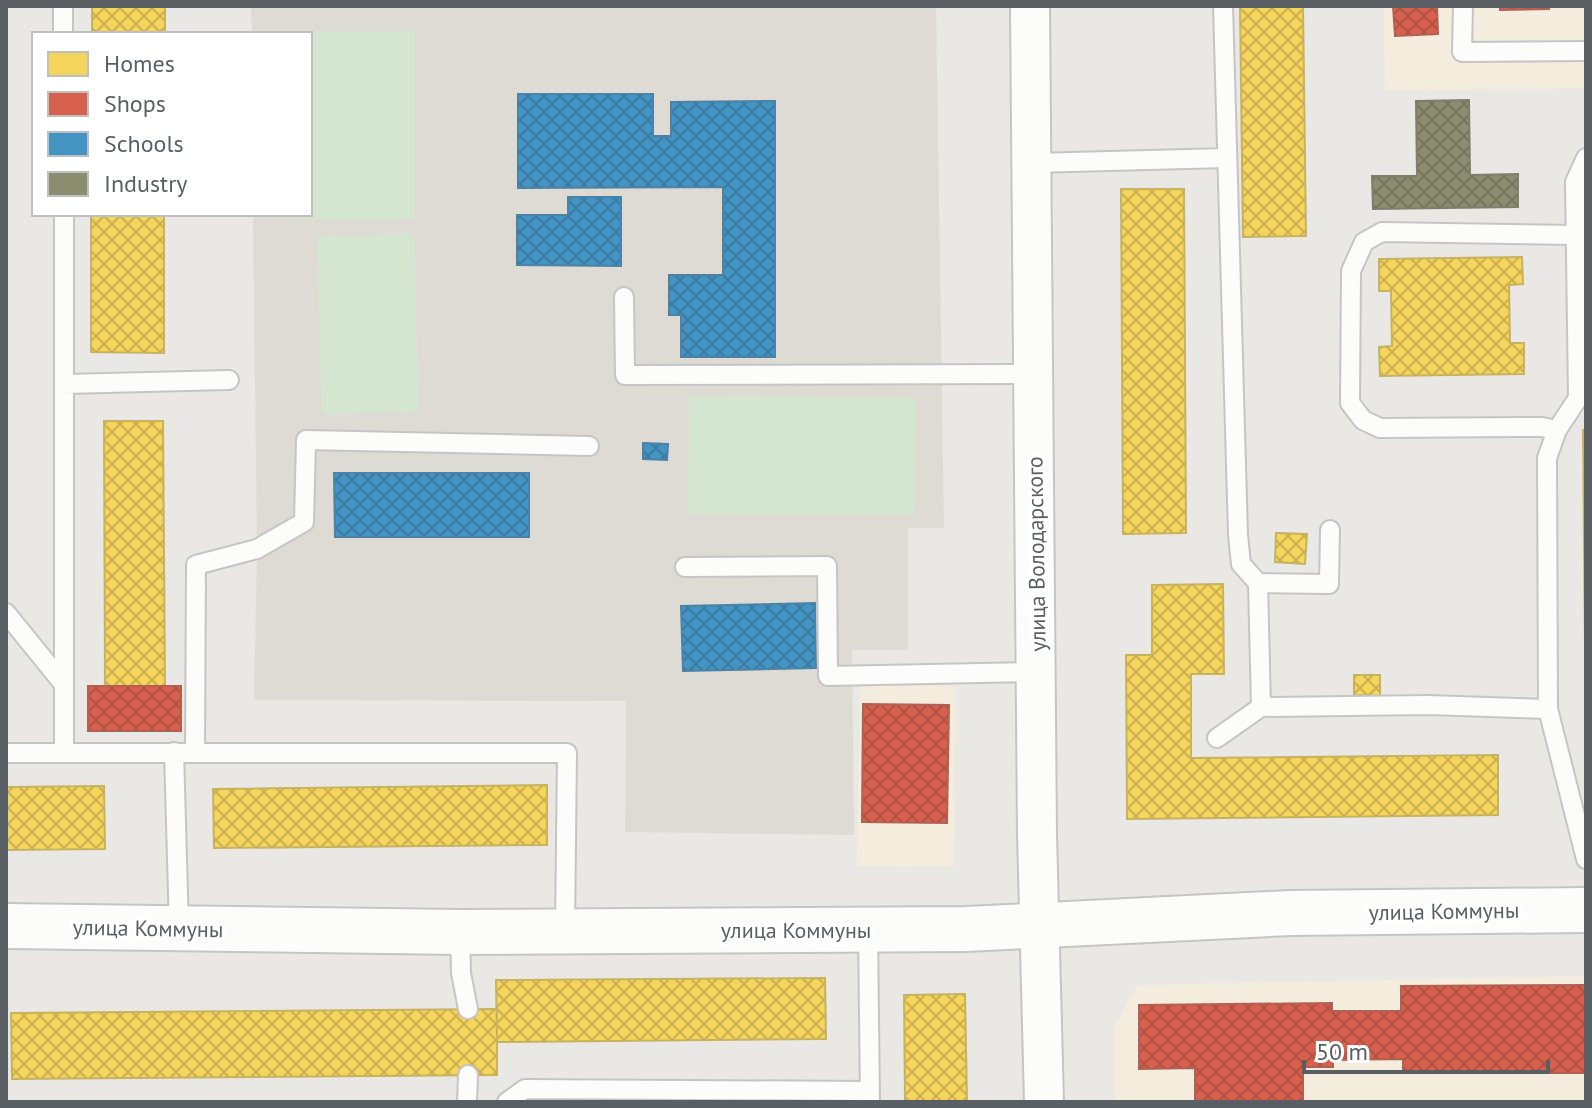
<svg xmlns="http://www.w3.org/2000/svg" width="1592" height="1108" font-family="'PT Sans',sans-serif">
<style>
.commercial{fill:#f4ecdd}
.education{fill:#dedad4}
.pitch{fill:#d4e6d0}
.homes{fill:url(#homes-cross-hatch);stroke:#c7b25e;stroke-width:2}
.shops{fill:url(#shops-cross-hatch);stroke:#b16054;stroke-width:2}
.schools{fill:url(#schools-cross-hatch);stroke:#4a83a6;stroke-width:2}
.industry{fill:url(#industry-cross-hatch);stroke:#7d7e6b;stroke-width:2}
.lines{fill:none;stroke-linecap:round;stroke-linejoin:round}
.service-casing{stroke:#c6c5c6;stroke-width:22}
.minor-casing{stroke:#c6c5c6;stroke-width:42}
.tertiary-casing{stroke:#c6c5c6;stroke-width:48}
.service{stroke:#fcfcfb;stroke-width:18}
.minor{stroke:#fcfcfb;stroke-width:38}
.tertiary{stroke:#fcfcfb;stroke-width:44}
.labels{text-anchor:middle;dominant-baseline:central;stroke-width:8;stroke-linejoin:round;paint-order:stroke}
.street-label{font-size:22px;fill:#5a5f63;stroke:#fff}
</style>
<defs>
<pattern id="homes-cross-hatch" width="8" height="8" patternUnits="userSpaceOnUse" patternTransform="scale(2)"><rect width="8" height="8" fill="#f6d55c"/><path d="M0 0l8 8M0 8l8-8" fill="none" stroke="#cab050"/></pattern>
<pattern id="shops-cross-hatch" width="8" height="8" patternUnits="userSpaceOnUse" patternTransform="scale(2)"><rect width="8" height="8" fill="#d6604d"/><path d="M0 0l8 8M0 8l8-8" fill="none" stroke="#b15244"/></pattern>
<pattern id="schools-cross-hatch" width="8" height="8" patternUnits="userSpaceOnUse" patternTransform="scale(2)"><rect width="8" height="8" fill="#4393c3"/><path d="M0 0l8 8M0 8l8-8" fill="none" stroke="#3b7ba2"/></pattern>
<pattern id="industry-cross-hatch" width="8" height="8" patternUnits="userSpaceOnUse" patternTransform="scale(2)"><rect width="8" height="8" fill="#8c8c6e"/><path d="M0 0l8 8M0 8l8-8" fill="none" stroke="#75765e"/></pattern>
</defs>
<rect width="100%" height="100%" fill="#eae8e5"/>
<path class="commercial" d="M1384,6H1586V88L1385,90Z
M860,685L956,686L954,867L857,866Z
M1586,976V1102H1115V1026L1137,985Z"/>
<path class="education" d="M251,6H936L944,528H908V650H852L854,835L625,832L626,701L254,700L257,549L253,214H310V34H252Z"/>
<path class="pitch" d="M289,31H414V219H289V214H310V34H289Z
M414,234L419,411L322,414L317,237Z
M689,396L916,398L915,515L688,514Z"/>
<path class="homes" d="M92,6H165V34H92Z
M1240,6H1303L1306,236L1243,237Z
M1121,189H1184L1186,533L1123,534Z
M91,214H164V353L91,352Z
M1522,257L1523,284L1509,285L1510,343H1524V374L1380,376L1379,347L1392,346L1391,291H1379V259Z
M104,421H163L165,686H105Z
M1586,429V756L1583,430Z
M1276,533L1307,534L1305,564L1275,562Z
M1223,584L1224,674H1191V758L1498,755V815L1127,819L1126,655H1152V585Z
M1354,675H1380V696L1354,695Z
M547,785V845L214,848L213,789Z
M104,786L105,849L6,850V787Z
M825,978L826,1039L497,1042L496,980Z
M965,994L967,1102H905L904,995Z
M497,1009V1075L12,1079L11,1013Z"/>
<path class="shops" d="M1393,6H1437L1438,34L1395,36Z
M1500,6H1549V9L1500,10Z
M88,686H181V731H88Z
M863,704L949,705L947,823L862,822Z
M1586,985V1073H1403V1059L1333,1060V1067H1303V1102H1195V1068L1139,1069V1005L1332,1003V1011H1401V986Z"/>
<path class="schools" d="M518,94H653V136H671V102L775,101V357H681V315H669V275H723V187L518,188Z
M568,197H621V266L517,265V215H568Z
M643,443L668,444L667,460L643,459Z
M334,473H529V537H335Z
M815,603L816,668L683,671L681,606Z"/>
<path class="industry" d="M1469,100L1470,175L1518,174V207L1373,209L1372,176H1417L1416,101Z"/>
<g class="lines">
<g class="service-casing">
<path id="service" d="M63,6V34
M1223,6L1238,535L1241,564L1258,583L1261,707L1428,705L1548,709L1547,458L1557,430L1578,398L1575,182L1586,158
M1463,6L1462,52L1586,51
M1032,163L1226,158
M64,214V753
M624,297L625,375L1034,374
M64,384L229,380
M1557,430L1542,427L1380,428L1363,420L1350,403L1351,271L1364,242L1382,232L1576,235
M685,567L827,566L828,676L1037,672
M1258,583L1329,584L1330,530
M6,613L62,682
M1548,709L1586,859
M1217,738L1261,707
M174,752L179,929
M195,752L196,565L257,549L304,522L306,440L589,446
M6,753H567L565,931
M868,929L870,1102
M460,932L461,973L468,1009
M467,1102L468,1075
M507,1102L525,1089L870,1091"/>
</g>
<g class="minor-casing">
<path id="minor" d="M1030,6L1037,834L1044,1102"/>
</g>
<g class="tertiary-casing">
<path id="tertiary" d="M6,926L460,932L966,929L1290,913L1586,910"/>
</g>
<use href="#service" class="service"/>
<use href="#minor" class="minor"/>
<use href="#tertiary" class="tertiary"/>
</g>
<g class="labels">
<g class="street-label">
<text transform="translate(1036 554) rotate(-91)">улица Володарского</text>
<text transform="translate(1444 911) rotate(-1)">улица Коммуны</text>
<text transform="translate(148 928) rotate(1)">улица Коммуны</text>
<text x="796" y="930">улица Коммуны</text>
</g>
</g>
<rect width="1592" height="1108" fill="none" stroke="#5a5f63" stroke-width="16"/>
<rect x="32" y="32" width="280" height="184" fill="#ffffff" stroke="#bdbfc1" stroke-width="2"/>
<rect x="48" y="52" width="40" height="24" fill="#f6d55c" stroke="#bdbfc1" stroke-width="2"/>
<text x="104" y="72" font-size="24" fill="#5a5f63">Homes</text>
<rect x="48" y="92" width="40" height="24" fill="#d6604d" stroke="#bdbfc1" stroke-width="2"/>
<text x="104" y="112" font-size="24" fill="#5a5f63">Shops</text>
<rect x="48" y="132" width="40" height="24" fill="#4393c3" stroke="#bdbfc1" stroke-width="2"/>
<text x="104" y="152" font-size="24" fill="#5a5f63">Schools</text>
<rect x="48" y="172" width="40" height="24" fill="#8c8c6e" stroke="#bdbfc1" stroke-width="2"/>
<text x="104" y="192" font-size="24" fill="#5a5f63">Industry</text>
<path d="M1304 1060v12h244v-12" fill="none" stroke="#5a5f63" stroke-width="4"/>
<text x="1316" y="1060" font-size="24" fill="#5a5f63" stroke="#ffffff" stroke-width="6" paint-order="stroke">50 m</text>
</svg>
